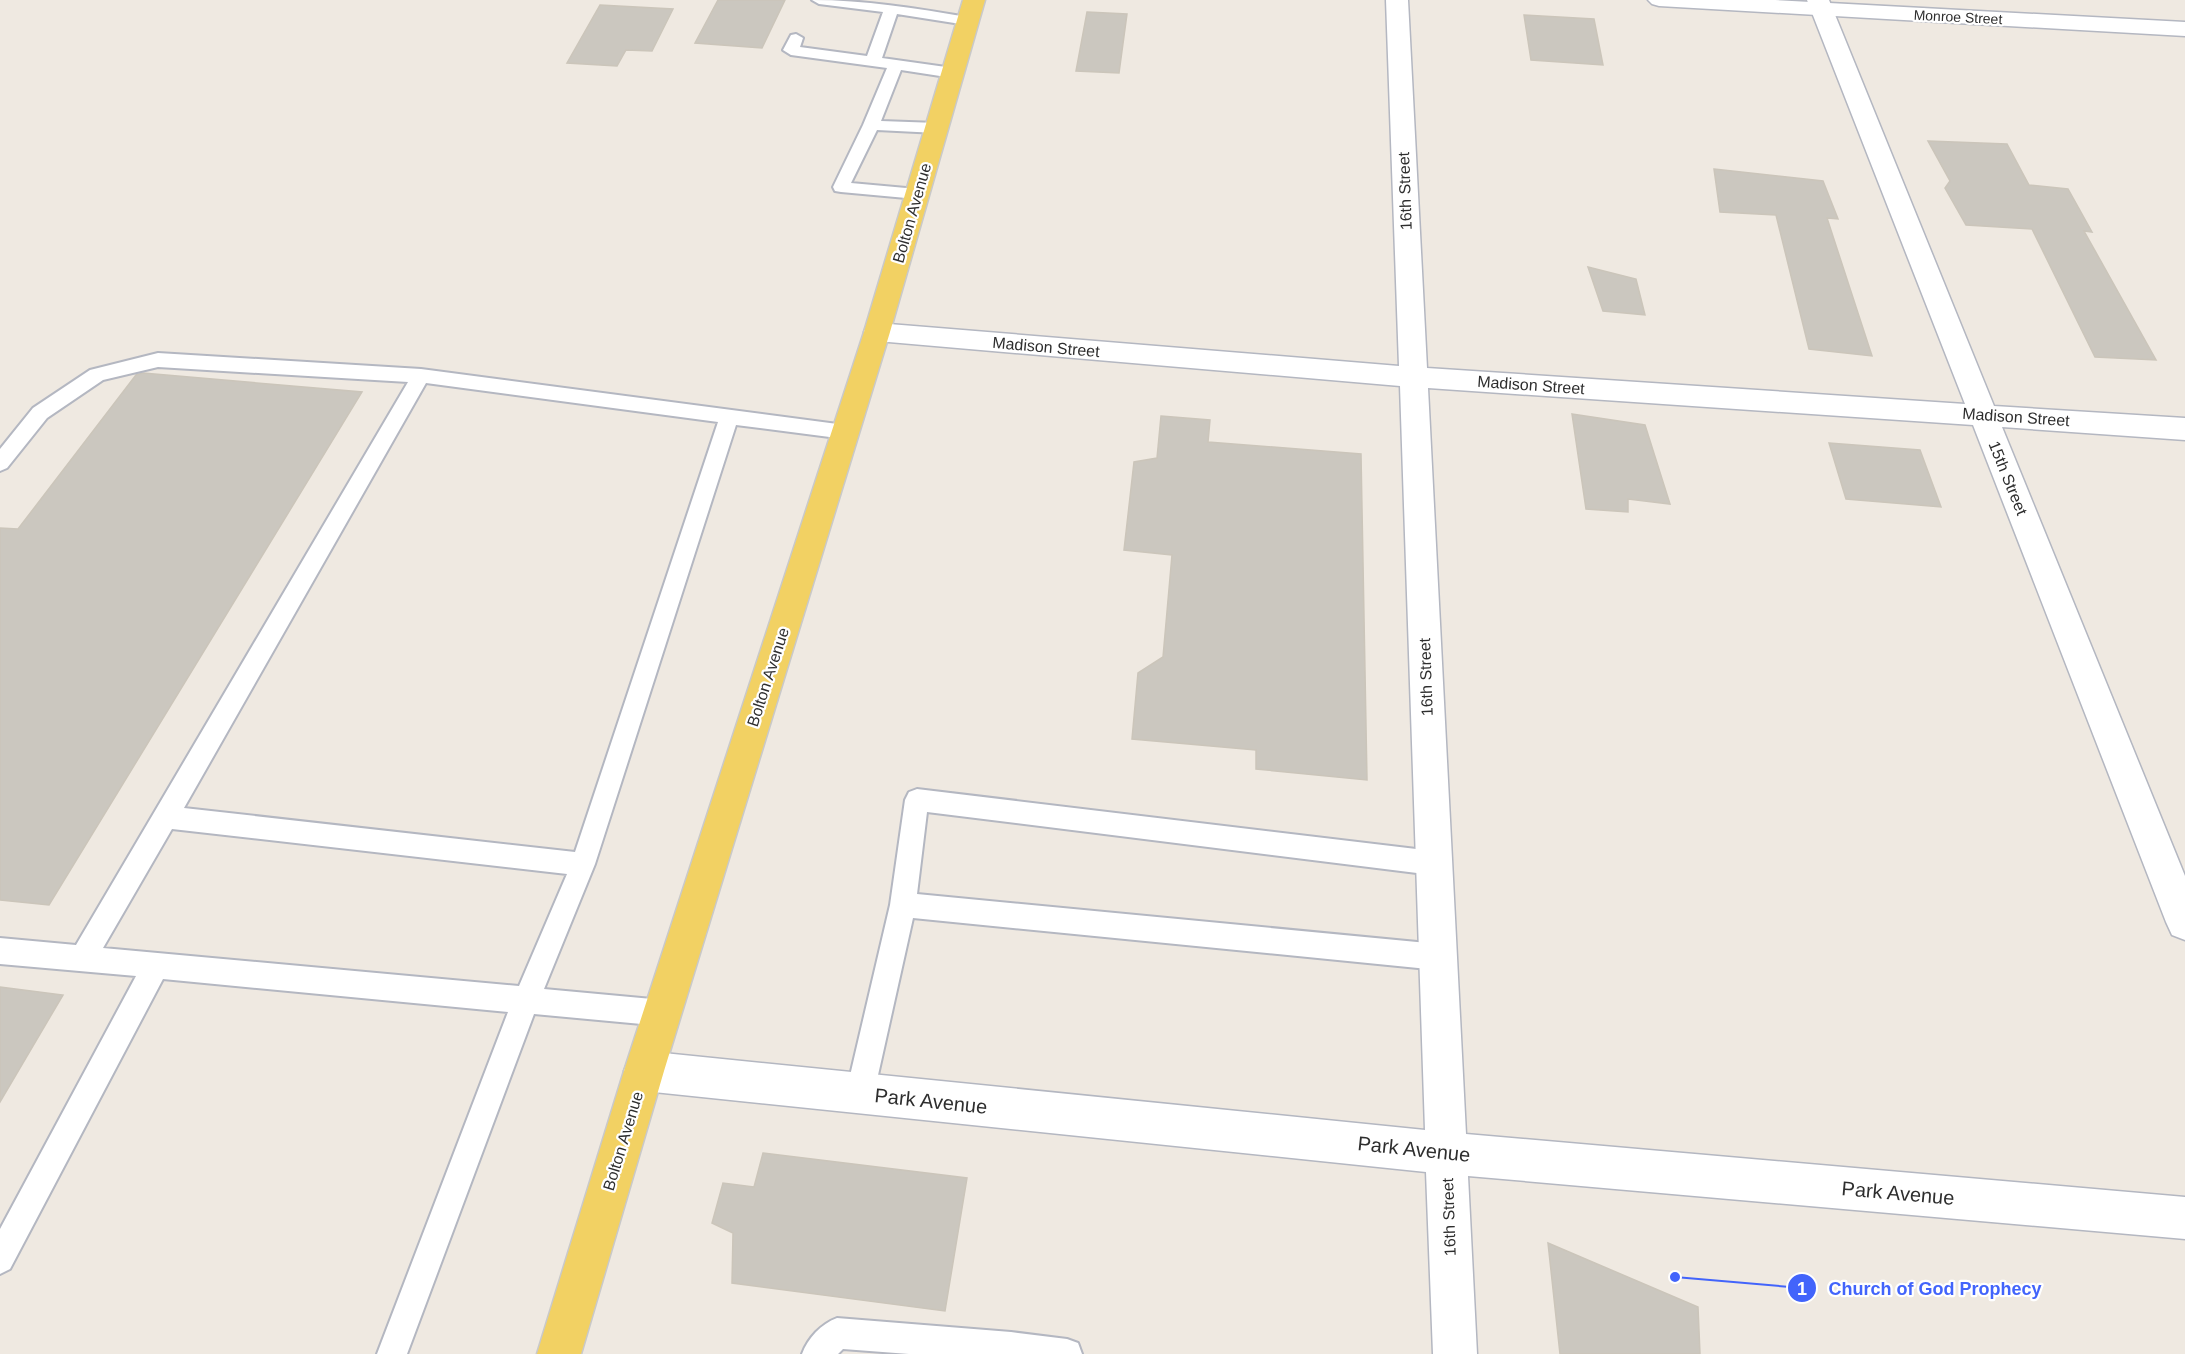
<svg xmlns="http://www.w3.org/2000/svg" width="2185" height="1354" font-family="Helvetica,sans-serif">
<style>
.building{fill:#cbc7bf;stroke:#cbc5ba;stroke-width:1.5}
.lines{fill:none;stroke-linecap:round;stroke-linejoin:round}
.service-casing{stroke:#b4b7c1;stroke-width:4}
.minor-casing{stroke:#b4b7c1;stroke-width:3}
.secondary-casing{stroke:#b4b7c1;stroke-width:3}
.primary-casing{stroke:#c9c9c9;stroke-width:3}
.service{fill:#fff;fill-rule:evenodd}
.minor{fill:#fff;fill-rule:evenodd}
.secondary{fill:#fff;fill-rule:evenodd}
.primary{fill:#f2d163;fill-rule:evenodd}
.labels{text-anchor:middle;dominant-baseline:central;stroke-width:4.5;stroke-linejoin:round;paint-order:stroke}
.far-street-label{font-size:14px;fill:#2e2e2e;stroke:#fff}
.street-label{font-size:16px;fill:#2e2e2e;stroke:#fff}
.near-street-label{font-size:20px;fill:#2e2e2e;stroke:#fff}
.leader{fill:none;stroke:#4264fb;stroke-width:2}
.callout-dot{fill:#4264fb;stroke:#fff;stroke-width:2}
.mark-label{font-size:18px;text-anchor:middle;font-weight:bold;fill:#fff}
.callout-label{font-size:18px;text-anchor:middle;font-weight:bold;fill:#4264fb;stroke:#fff;stroke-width:4.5;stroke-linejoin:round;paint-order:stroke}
</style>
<rect width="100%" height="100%" fill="#efe9e1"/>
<path class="building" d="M718,0H785L762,48L695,43Z
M600,5L673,9L652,51L626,50L617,66L567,63Z
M1087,12L1127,14L1119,73L1076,71Z
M1524,15L1594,19L1603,65L1531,60Z
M1928,141L2007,144L2029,185L2068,189L2092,232L2084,231L2156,360L2095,357L2032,229L1966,225L1945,188L1950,181Z
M1714,169L1823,181L1838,219L1827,218L1872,356L1809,349L1776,215L1720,212Z
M1588,267L1636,279L1645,315L1603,311Z
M143,373L362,392L49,905L0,900V528L18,529L136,375Z
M1572,414L1645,425L1670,504L1628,499V512L1586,509Z
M1161,416L1210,420L1208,442L1361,454L1367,780L1256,769V750L1132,739L1138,673L1163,657L1172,555L1124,550L1134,462L1157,458Z
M1829,443L1920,450L1941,507L1846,499Z
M0,987L63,995L0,1102Z
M763,1153L967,1178L945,1311L732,1283L733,1233L712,1223L723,1183L754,1187Z
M1548,1243L1698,1307L1700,1354H1560Z"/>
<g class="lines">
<g class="service-casing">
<path id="service" d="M812,0C865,0 915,8 967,17L974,21L967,25L897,14L882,58L953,68L961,73L953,78L901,70L881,121L937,123L945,128L937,133L877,130L851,183L917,189L923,190L925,194L923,198L917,199L841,192L835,191L833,187L863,125L887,68L791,55L783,50L791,35L796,34L803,38L800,47L867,56L883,12L819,4Z
M158,353L421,369L845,425L852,427L855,432L852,437L845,439L736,425L595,864L544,989L663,1000L672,1004L676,1013L672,1022L663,1026L534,1014L407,1354H377L508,1012L163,979L10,1269L0,1274V1229L136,976L0,964V938L76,945L408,382L158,367L103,380L47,418L7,468L0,471V449L33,408L90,370ZM426,383L718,422L575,852L184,808ZM172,829L567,874L519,986L103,948Z
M917,789L1433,851L1442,855L1445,863L1442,871L1433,875L927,812L917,894L1438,944L1447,948L1451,957L1447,966L1438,970L913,918L874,1093L870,1103L860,1107L850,1103L846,1093L890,905L905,800L909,792Z
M837,1318L1011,1332L1067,1339L1078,1343L1082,1354H909L843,1349L838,1354H802C808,1338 821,1324 837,1318Z"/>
</g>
<g class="minor-casing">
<path id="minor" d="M1386,0H1408L1427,368L1965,404L1807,0H1829L1994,406L2185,418V440L2002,427L2185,876V940L2172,935L2166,922L1973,425L1428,388L1466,1134L2185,1197V1239L1468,1176L1477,1354H1433L1426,1172L644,1091L630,1085L624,1071L630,1057L644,1051L1425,1130L1400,386L877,341L867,339L864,332L867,325L877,323L1399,366Z"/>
</g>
<g class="secondary-casing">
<path id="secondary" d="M1648,0H1775L2185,22V36L1659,6L1652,4Z"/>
</g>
<g class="primary-casing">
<path id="primary" d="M963,0H985L890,332L664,1071L581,1354H537L624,1071L864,332Z"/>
</g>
<use href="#service" class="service"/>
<use href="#minor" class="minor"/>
<use href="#secondary" class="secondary"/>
<use href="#primary" class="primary"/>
</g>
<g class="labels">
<g class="far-street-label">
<text transform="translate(1958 17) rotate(3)">Monroe Street</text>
</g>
<g class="street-label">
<text transform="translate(1405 191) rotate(-92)">16th Street</text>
<text transform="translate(912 213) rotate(-74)">Bolton Avenue</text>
<text transform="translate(1046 347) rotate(5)">Madison Street</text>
<text transform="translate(1531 385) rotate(4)">Madison Street</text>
<text transform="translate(2016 417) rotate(4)">Madison Street</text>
<text transform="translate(2008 478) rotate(68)">15th Street</text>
<text transform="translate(768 677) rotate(-72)">Bolton Avenue</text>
<text transform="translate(1426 677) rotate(-92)">16th Street</text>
<text transform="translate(623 1141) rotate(-73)">Bolton Avenue</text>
<text transform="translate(1449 1217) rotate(-92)">16th Street</text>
</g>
<g class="near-street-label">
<text transform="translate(931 1101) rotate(6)">Park Avenue</text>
<text transform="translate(1414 1149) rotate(6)">Park Avenue</text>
<text transform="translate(1898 1193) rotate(5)">Park Avenue</text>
</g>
</g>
<path class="leader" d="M1675 1277L1802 1288"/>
<g class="callout-dot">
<circle cx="1675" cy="1277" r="6"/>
<circle cx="1802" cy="1288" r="15"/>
</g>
<g class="mark-label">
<text x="1802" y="1295">1</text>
</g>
<g class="callout-label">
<text x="1935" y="1295">Church of God Prophecy</text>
</g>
</svg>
